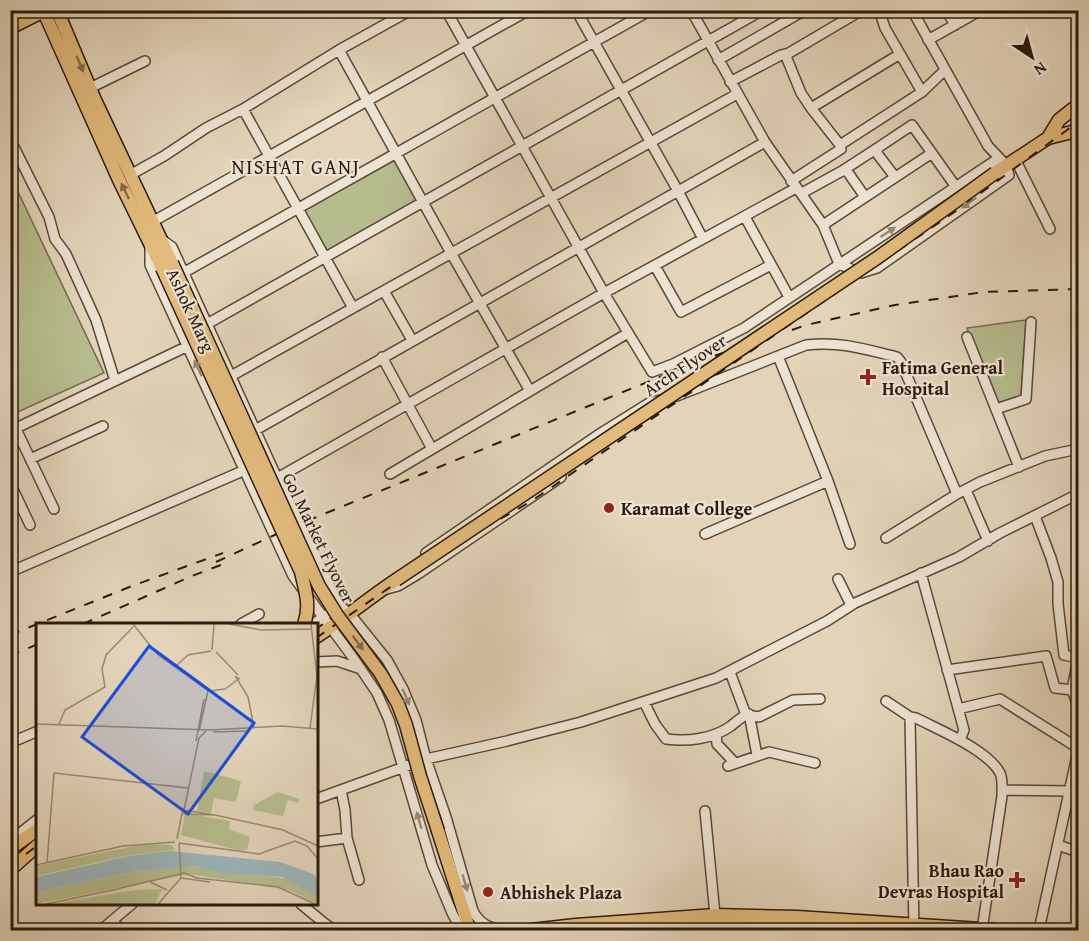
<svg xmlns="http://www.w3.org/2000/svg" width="1089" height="941" font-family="'Gentium Book Plus',serif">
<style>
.green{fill:#b6bc8e;stroke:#706b4c;stroke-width:1.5}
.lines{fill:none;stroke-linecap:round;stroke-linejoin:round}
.minor-casing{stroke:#594836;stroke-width:12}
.major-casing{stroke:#2b1a0b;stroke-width:15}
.minor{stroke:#ede3d2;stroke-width:9}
.major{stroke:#e2ba7c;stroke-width:12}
.rail{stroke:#2b1a0b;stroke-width:2;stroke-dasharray:10 10;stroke-linecap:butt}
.major-bridge-casing{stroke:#2b1a0b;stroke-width:15;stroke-linecap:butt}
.major-bridge{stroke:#e2ba7c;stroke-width:12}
.oneway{fill:#866a44}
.oneway2{fill:#968978}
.poi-dot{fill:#8f2418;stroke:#ede3d2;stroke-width:2}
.labels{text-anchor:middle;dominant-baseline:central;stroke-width:4.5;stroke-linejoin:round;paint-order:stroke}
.street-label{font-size:18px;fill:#2b1a0b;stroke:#ede3d2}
.poi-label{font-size:18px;font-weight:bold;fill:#2b1a0b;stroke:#ede3d2;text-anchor:start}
.neighbourhood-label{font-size:20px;letter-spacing:1.5px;fill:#2b1a0b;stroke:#ede3d2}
.inset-road{fill:none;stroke:#998a73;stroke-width:1.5}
.view{fill:#1d4ed8;fill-opacity:0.15;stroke:#1d4ed8;stroke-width:3}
.inset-edge{fill:none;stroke:#2b1a0b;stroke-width:3}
</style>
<rect width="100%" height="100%" fill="#e3d4b9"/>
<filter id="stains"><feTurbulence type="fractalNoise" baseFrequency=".00333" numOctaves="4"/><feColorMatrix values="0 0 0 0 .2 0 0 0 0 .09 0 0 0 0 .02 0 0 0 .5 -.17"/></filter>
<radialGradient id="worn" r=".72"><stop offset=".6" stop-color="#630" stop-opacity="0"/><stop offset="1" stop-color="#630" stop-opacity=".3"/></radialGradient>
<path class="green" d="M397,159L419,200L326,252L303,211Z
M11,177L104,373L11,415H10Z
M1026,320L1021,396L996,405L967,328Z"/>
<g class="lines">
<g class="minor-casing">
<path id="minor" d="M446,10L604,293L652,372L673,364L744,328L999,158
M576,10L678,191L703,239
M691,10L765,142L823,225L839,264L861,273L877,268L1009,175L1006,165L988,146L912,10
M879,10L885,28L922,92
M946,10L955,25
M928,40L981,10
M339,50L451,253L530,391
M785,54L801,93L811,108L840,145
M718,60L805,10
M730,82L781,55L789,53L862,10
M90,88L145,61
M811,108L900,54
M243,109L353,308
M10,139L49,217L55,239L66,254L96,320L115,381
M1015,159L1050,229
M842,171L879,147
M130,175L164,156L206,128L243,109L339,50L411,10
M895,177L876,152L879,147L912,125L956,187
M791,181L841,149L840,145L922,92L945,70
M802,193L842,171H847L865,197
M745,217L789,297
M152,222L529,10
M823,225L932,153
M161,239L172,247L277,478L339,605L350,614L387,660L403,689L416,720L426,759L446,817L473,911C480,924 489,928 503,930
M150,245V265L293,576L354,659L377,693L389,720L432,865L453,915L462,930
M655,266L681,312L771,265
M183,273L651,10
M384,291L412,340
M207,324L763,10
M967,337L1019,467
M778,356L828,481L850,544
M382,357L432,449
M231,376L737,94
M677,396L806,345C840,341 864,349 897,357L901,362L957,494
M996,409L1026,399L1031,322
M16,429L54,509
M10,431L188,346
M250,433L765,142
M30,459L103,426
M390,474L628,333
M272,481L604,293L796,188
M10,483L30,525
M966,490L988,541
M1035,516L1051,558L1058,582V604L1064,655L1078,658
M705,534L828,481
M886,538L957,494L980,482L1045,456L1078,449
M426,553L601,433L649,403L660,400
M10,572L245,470
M921,573L964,730L960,740
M838,579L851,605
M387,589L398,586L418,574L561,477
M241,624L259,614
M313,624L328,614
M1078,658L1072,690L1078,706
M316,662L337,661L361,669
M947,670L1046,656L1055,688L1072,690
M730,672L746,715L759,717L793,700L820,699
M886,701L910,717L916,718C939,730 988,750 1000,773C1003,779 1002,789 1002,796L982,930
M644,702L655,724L666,739C687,742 713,739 731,726C736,722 740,718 746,715
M958,709L1000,699L1078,748
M749,714L757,755
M910,717L914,930
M716,734L717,744L735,763
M10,743L38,731
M728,766L769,752L815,763
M341,790L345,810L347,838L359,880
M1002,790L1070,791
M316,799L426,759L507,741L581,722L716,678L827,621L855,603L959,557L1000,533L1078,494
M705,811L715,915
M10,841L38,819
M316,842L347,838
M1058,845L1078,852
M301,904L324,923L334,930
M112,921L122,930
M10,923L17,930
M101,930L132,904
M1039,930L1078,751"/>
</g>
<g class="major-casing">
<path id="major" d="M57,10L95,100L172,263
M44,12L119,180L162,268
M10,18L25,10
M10,28L46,10
M1048,138L1059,120L1078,105
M995,173L1048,138L1072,132L1078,128
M316,637C344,619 369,598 396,580
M438,831L469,928
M10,849L38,829
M10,870L38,845
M671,927L714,925L857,929
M531,930L576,925L715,915L797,917L996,930"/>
</g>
<use href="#minor" class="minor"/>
<use href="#major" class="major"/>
<path class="rail" d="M792,330L806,325L895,305L984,292L1078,289
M216,562L292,527L694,363L757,341
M83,624L192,576L226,563
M10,635L132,586L223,553
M316,638L437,555L530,502L956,211L1078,122
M10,656L38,644
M10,866L38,845"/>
<g class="major-bridge-casing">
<path id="major-bridge" d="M172,263L319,586L337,615L381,674L398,704L406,725L420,776L438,831
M162,268L301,572C305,590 311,606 304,624
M396,580L877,258L995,173"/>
</g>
<use href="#major-bridge" class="major-bridge"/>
</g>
<defs><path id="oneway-solid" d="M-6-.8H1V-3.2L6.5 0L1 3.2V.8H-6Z" transform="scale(1.5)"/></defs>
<g class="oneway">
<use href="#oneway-solid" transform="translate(80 64) rotate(67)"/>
<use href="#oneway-solid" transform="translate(125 191) rotate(-116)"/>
<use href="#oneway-solid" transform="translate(358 643) rotate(53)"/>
</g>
<g class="oneway2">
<use href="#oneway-solid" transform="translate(969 203) rotate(145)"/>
<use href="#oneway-solid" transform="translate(888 232) rotate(-33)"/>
<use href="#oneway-solid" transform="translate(198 368) rotate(-115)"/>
<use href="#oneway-solid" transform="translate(406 697) rotate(67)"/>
<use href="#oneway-solid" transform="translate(419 820) rotate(-106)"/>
<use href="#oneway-solid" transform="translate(465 883) rotate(74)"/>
</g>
<g class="poi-dot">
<path d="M865 368h6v6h6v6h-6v6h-6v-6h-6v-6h6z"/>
<circle cx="609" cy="508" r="6"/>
<path d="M1014 871h6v6h6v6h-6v6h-6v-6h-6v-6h6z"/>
<circle cx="488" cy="892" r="6"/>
</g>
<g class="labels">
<g class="street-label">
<text transform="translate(191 310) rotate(65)">Ashok Marg</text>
<text transform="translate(685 365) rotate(-34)">Arch Flyover</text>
<text transform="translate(319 538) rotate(64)">Gol Market Flyover</text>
</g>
<g class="poi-label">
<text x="882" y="367">Fatima General<tspan x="882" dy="21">Hospital</tspan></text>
<text x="621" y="508">Karamat College</text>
<text x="1004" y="870" text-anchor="end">Bhau Rao<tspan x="1004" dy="21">Devras Hospital</tspan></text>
<text x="500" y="892">Abhishek Plaza</text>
</g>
<g class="neighbourhood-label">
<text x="296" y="166">NISHAT GANJ</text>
</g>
</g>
<g transform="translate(36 623)">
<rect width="282" height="282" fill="#e3d4b9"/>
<path d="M168,148L205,158L200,179L178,175L175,190L161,188ZM242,169L264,176L262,180L252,177L247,193L217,187L218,182ZM149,190L194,198L193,206L214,214L211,227H200L145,212ZM109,221L136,222L139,227L89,233L0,253V243ZM153,243L253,256L282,274V281L253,267L153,251L0,281V269L103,248ZM126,266L119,281H16L99,267Z" fill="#b6bc8e"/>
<path d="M134,228L244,239L277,251L282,256V274L247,254L190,250L158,243L102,248L0,269V254L93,233Z" fill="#9bb5bb"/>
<path class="inset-road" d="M97,1L121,31L171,67M193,1L225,7L276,6M176,27L178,1M180,29L202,52M139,44L152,32L175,28M204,56L200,54L212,74L218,104M174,68L189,66L201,57M0,101L174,107L246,103L282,106M23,101L29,87L69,64L66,46L70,32L97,4M274,105L281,53L275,1M163,108L172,68M177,109L213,108M160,118L168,76M147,187L179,192L147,191M148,187L163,115L170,108M179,192L247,207L282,223M141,216L147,185M143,220L223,231L259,218L271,223L282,236M11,240L18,150L152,165M0,242L87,223L139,219M145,255L174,259M114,259L131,267M81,266L148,250L161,255L242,264L279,281M10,281L82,266M122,281L145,255L143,220"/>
<path class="view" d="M113,23L218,100L152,191L46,114Z"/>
<rect width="282" height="282" class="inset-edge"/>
</g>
<rect width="1089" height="941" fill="none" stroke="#e3d4b9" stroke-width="36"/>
<rect x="12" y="12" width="1065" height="917" fill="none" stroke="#2b1a0b" stroke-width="3"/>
<rect x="18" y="18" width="1053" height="905" fill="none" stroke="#2b1a0b" stroke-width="1.5"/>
<g transform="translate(1032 57) rotate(144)" stroke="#ede3d2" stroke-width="4.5" paint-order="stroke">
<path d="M0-4.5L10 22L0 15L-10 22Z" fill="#2b1a0b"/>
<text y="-9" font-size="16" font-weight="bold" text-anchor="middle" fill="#2b1a0b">N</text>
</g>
<rect width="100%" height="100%" filter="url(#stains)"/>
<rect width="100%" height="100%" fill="url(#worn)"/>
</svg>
